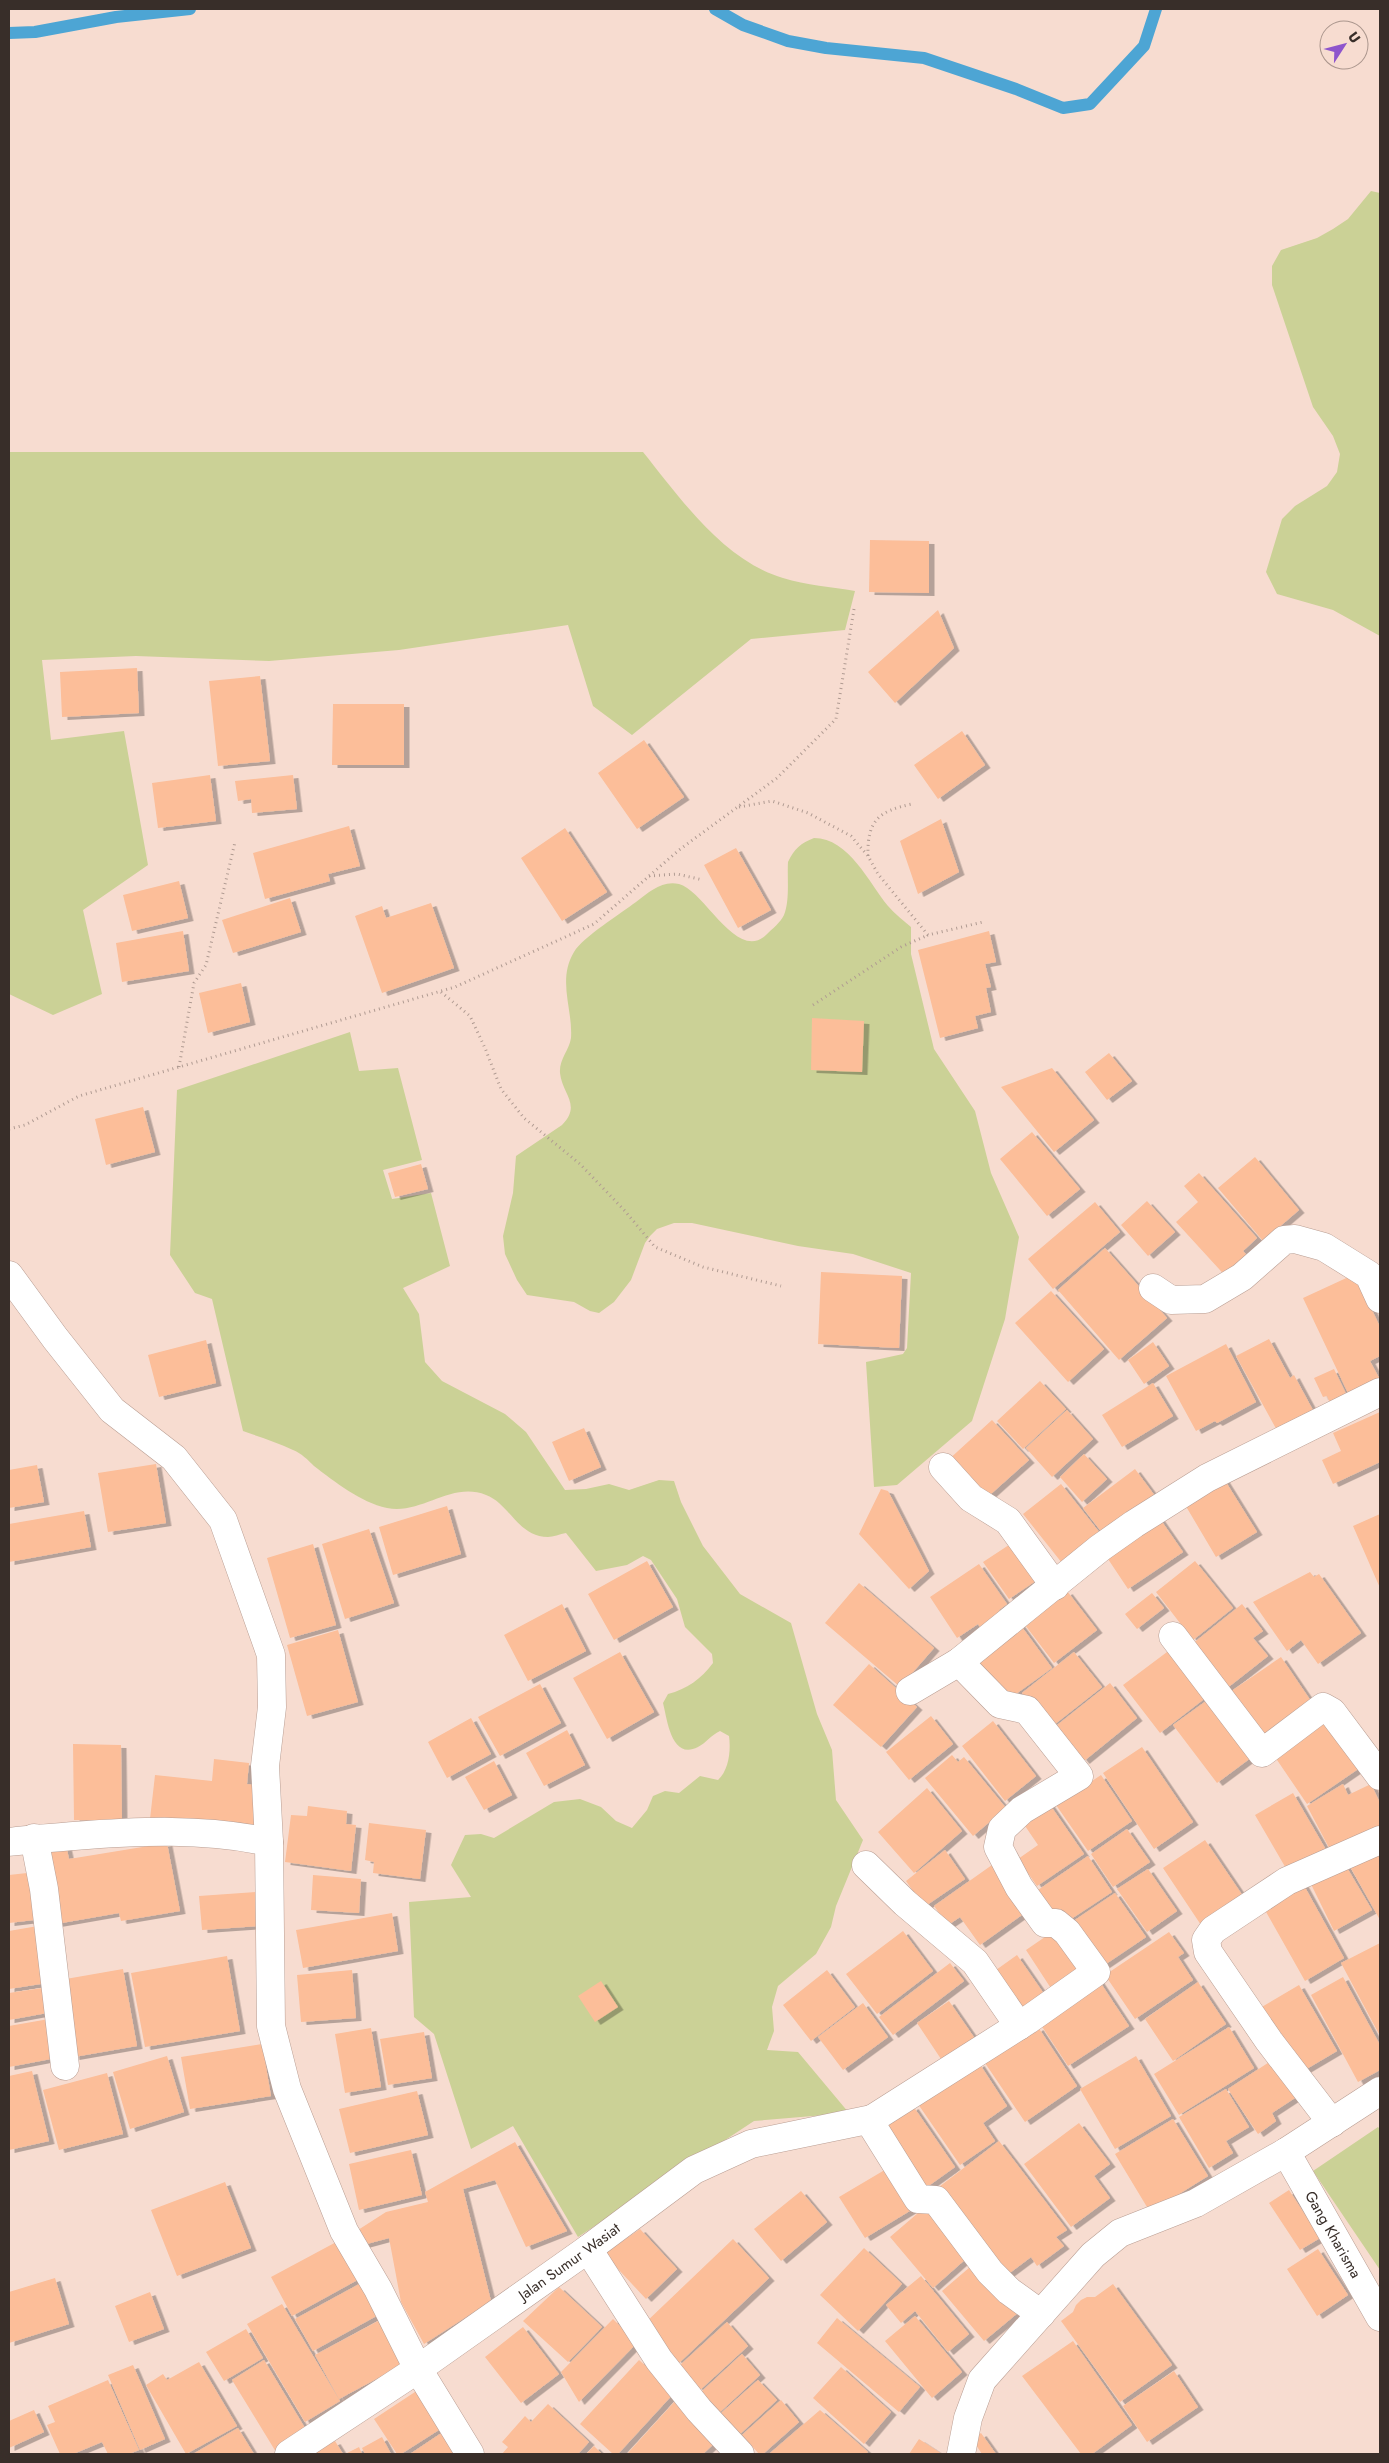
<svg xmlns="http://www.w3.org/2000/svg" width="1389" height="2463" font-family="Jost,sans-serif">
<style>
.green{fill:#cbd196}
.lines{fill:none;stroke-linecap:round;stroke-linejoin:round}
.stream{stroke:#4da5d4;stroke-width:12}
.building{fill:#fcbe99;filter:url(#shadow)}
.street-casing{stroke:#b99e93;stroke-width:29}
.path{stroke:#b09b92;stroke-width:3;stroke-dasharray:1 4;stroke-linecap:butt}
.street{stroke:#fff;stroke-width:28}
.labels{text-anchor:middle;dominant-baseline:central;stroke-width:4;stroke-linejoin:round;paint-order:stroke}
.street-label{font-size:15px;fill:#382e29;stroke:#f7dcd0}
</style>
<defs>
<filter id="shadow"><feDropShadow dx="5.5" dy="3" stdDeviation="0" flood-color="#0004"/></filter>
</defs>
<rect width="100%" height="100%" fill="#f7dcd0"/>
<path class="green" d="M1371,191L1380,193V636L1333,610L1277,594L1266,572L1282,519L1295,506L1327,486L1337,472L1340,454L1333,436L1313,407L1272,285V266L1281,250L1317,238L1333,229L1348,219Z
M9,452H643C680,498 724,561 783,578C806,585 832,587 855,591L845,630L751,639L632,735L593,706L568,625L399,650L269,661L136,656L42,660L51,740L124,731L148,865L83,910L102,994L53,1015L9,994Z
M814,838C849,838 869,883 888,906C895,914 903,920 911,927V954L934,1049L975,1111L991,1173L1019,1237L1005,1319L972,1421L897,1485L874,1487L866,1362L903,1354L907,1348L911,1273L853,1254L798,1246L692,1223H674L657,1229L650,1236L645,1243L631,1280L614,1302L599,1313L590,1311L574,1302L527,1295L517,1280L505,1254L503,1236L513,1193L516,1156L562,1125C582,1105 562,1094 560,1073C559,1059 569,1051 571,1038C573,1009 557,980 574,952C583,937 620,914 636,902C649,892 662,880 679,884C704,890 737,963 766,935C772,929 781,922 784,915C790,900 787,878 788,862C794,849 801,843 814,838Z
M350,1032L359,1071L398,1068L422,1160L383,1170L392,1199L431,1193L450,1266L403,1288L419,1314L425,1362L442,1381L505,1414L526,1432L565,1490L586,1489L609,1484L629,1490L659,1480L674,1481L681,1502L703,1546L740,1594L791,1623L817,1714L832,1750L836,1800L863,1840L836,1906L831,1927L816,1954L778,1986L772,2007L774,2031L767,2050L798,2052L849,2113L754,2121L578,2237L513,2126L471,2149L434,2034L414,2017L409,1902L471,1897L451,1865L465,1835L481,1834L494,1838L554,1802L580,1799L601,1807L616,1821L632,1828L647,1810L653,1796L665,1791L679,1793L700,1776L718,1780C729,1770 731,1750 729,1736L720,1731C711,1735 706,1743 698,1747C671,1761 667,1718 663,1703L668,1694C687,1689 701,1679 713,1663L712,1654L685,1627L677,1599L651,1560L643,1556L627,1565L596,1571L566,1533C560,1534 553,1537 548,1537C518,1537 510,1504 486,1495C451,1481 422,1515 387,1508C360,1502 335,1482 314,1466C308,1460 301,1453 293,1450C277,1442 259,1437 243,1431L212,1299L195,1293L170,1255L177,1090Z
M1378,2127L1380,2129V2270L1313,2171Z"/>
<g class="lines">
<path class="stream" d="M715,9L743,25L788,41L826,48L924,58L1016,89L1063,108L1090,104L1144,46L1156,9
M9,33L35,32L116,17L190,9"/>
</g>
<path class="building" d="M870,540L929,541V593L869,592Z
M938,610L954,648L895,703L868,672Z
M137,668L139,713L62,717L60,672Z
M260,676L270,761L218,766L209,681Z
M333,704H404V765H332Z
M962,731L985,765L938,799L914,765Z
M644,740L684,797L637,829L598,773Z
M210,775L216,821L158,828L152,783Z
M293,775L297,809L252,813L251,799L238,801L235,781Z
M941,819L959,872L918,894L900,841Z
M349,826L360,866L328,874L330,881L265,899L253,853Z
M565,828L607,892L562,921L521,858Z
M736,848L771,910L738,928L704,865Z
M179,881L188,918L132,931L123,895Z
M290,898L301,932L233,953L222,920Z
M431,903L454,968L382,993L355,916L382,906L386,918Z
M183,931L189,971L122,982L116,943Z
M989,931L996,962L985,964L991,987L986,988L991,1012L975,1016L978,1028L940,1038L918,950Z
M241,983L250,1022L208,1033L199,993Z
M812,1018L864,1021L862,1072L811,1070Z
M1109,1053L1132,1081L1107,1100L1085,1072Z
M1052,1068L1094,1120L1054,1152L1001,1087Z
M143,1107L155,1152L106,1165L95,1119Z
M1032,1132L1080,1189L1047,1216L1000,1159Z
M1255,1157L1299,1210L1263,1241L1218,1188Z
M421,1164L428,1189L395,1197L388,1173Z
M1199,1173L1257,1238L1243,1251L1252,1261L1230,1281L1176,1222L1198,1202L1184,1186Z
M1147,1201L1175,1232L1148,1256L1121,1225Z
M1095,1202L1120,1232L1053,1289L1028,1259Z
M1105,1248L1167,1318L1119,1360L1058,1290Z
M821,1272L902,1276L899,1348L818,1344Z
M1355,1274L1380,1327V1356L1370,1361L1379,1378L1348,1393L1303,1298Z
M1051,1291L1104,1349L1068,1382L1015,1323Z
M1269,1339L1290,1378L1294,1375L1315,1414L1279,1434L1236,1356Z
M206,1340L216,1383L159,1397L148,1355Z
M1153,1342L1169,1366L1144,1384L1128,1360Z
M1226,1344L1256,1402L1217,1423L1215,1421L1196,1431L1166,1376Z
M1334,1369L1349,1400L1332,1408L1327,1396L1323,1397L1314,1378Z
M1040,1381L1066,1409L1023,1449L997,1421Z
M1153,1383L1173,1416L1122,1447L1102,1415Z
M1067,1410L1093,1439L1052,1477L1026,1448Z
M1380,1412V1462L1333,1484L1322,1460L1341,1451L1333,1433Z
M992,1420L1029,1460L982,1502L946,1462Z
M584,1428L601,1467L569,1481L552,1442Z
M1084,1454L1107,1479L1082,1502L1060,1477Z
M156,1464L166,1523L108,1532L98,1473Z
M37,1465L44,1502L9,1508V1470Z
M1135,1469L1158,1500L1107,1539L1083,1508Z
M1224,1479L1257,1532L1216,1557L1184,1503Z
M1061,1484L1100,1533L1062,1563L1023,1514Z
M881,1489L888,1491L929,1571L909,1589L859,1534Z
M447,1506L461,1554L393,1575L379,1527Z
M84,1511L91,1547L9,1562V1524Z
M1380,1514V1588L1353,1526Z
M1158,1516L1183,1552L1128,1589L1104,1553Z
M369,1529L394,1603L345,1619L322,1544Z
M1012,1543L1037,1580L1009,1599L983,1562Z
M313,1544L336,1625L290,1638L267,1558Z
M647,1561L673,1607L614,1640L588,1594Z
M1195,1561L1233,1608L1193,1640L1156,1592Z
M979,1564L1007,1604L999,1610L1007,1622L986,1636L978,1624L957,1638L930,1597Z
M1310,1572L1314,1577L1319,1574L1361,1633L1318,1664L1301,1640L1287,1651L1253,1602Z
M859,1583L934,1648L900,1687L825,1623Z
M1067,1591L1097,1630L1054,1663L1025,1625Z
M1152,1593L1164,1608L1137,1629L1125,1614Z
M562,1604L586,1651L528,1681L504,1635Z
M1242,1604L1263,1631L1253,1638L1268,1656L1226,1689L1191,1645Z
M1019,1623L1052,1668L1005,1702L972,1658Z
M338,1630L358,1702L307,1716L287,1645Z
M1171,1649L1208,1696L1160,1733L1123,1685Z
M620,1652L654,1712L607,1739L573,1678Z
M1074,1652L1102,1687L1050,1728L1022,1693Z
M1281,1657L1315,1707L1263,1741L1230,1692Z
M869,1664L917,1707L881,1747L833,1705Z
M1110,1683L1137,1718L1084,1761L1056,1726Z
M540,1684L561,1723L500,1756L478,1717Z
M1213,1696L1256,1754L1217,1783L1173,1725Z
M931,1716L953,1744L909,1780L886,1752Z
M471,1718L491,1754L447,1778L428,1742Z
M1332,1718L1364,1765L1307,1804L1275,1757Z
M993,1721L1036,1776L1005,1801L962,1746Z
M567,1730L585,1765L544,1786L526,1753Z
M73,1744L121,1745L122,1821L74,1820Z
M1142,1747L1193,1822L1154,1849L1103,1773Z
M952,1755L958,1762L964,1757L1006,1808L973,1836L925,1778Z
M214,1759L249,1763L247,1784L261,1786L257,1830L150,1819L155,1775L212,1781Z
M494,1761L512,1795L484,1810L465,1777Z
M1101,1775L1132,1821L1088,1851L1056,1805Z
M1343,1784L1348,1795L1371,1784L1380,1803V1836L1335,1859L1307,1806Z
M927,1788L962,1831L914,1873L878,1832Z
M1293,1793L1329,1855L1291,1877L1255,1815Z
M1048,1802L1084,1854L1037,1886L1018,1859L1038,1845L1021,1820Z
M308,1806L347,1811L346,1824L356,1825L351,1871L285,1862L291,1815L307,1816Z
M369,1823L426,1830L420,1879L373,1873L374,1862L365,1860Z
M1127,1829L1150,1862L1113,1887L1091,1854Z
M1205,1840L1245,1899L1203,1928L1163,1868Z
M167,1843L180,1911L121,1921L119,1913L56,1924L42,1849L66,1845L69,1859Z
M1380,1845V1920L1347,1861Z
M945,1850L965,1879L924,1907L906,1881Z
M1088,1856L1112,1892L1062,1925L1038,1890Z
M1343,1861L1372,1910L1334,1931L1308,1878Z
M992,1865L1026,1912L980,1945L960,1917L948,1925L934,1906Z
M1148,1869L1177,1911L1147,1932L1117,1889Z
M36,1872L42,1919L9,1923V1875Z
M313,1875L361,1879L359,1913L311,1910Z
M1301,1880L1344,1958L1305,1981L1261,1903Z
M256,1892L258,1926L202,1930L199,1896Z
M1115,1893L1146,1937L1100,1968L1069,1924Z
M392,1913L398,1951L303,1968L296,1930Z
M38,1926L47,1983L9,1989V1931Z
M1058,1928L1087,1970L1054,1993L1026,1950Z
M903,1931L933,1971L877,2014L846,1974Z
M1169,1932L1184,1953L1178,1957L1193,1980L1135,2019L1105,1975Z
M1380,1943V2036L1341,1963Z
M1017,1955L1049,2001L1020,2021L989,1975Z
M227,1956L240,2031L145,2047L131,1973Z
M950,1963L964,1981L893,2035L879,2017Z
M123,1969L137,2046L74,2057L60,1980Z
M352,1970L356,2018L301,2022L297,1975Z
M827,1970L855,2007L811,2041L783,2005Z
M1343,1977L1380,2045V2070L1358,2082L1311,1995Z
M1098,1979L1129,2026L1068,2066L1037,2019Z
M601,1981L618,2007L595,2022L578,1996Z
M1198,1982L1226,2024L1173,2061L1145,2019Z
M1299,1985L1337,2051L1298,2074L1260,2008Z
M42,1988L47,2013L9,2020V1993Z
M949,2001L978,2043L945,2065L917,2023Z
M863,2003L888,2037L843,2070L818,2037Z
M49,2019L56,2058L9,2067V2026Z
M1038,2027L1077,2086L1025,2122L985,2063Z
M1229,2027L1254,2068L1179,2115L1154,2074Z
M371,2028L381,2087L345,2093L335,2034Z
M424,2032L432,2078L388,2085L380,2039Z
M262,2044L271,2096L190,2109L181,2057Z
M167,2056L184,2112L130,2129L113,2072Z
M1136,2056L1171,2116L1115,2149L1080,2089Z
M1277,2057L1301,2094L1272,2113L1276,2121L1258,2134L1228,2089Z
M979,2063L1007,2106L983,2123L995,2141L960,2165L918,2104Z
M32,2071L49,2141L9,2150V2076Z
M107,2073L123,2134L59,2150L43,2090Z
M1226,2089L1249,2127L1226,2141L1233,2153L1209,2168L1179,2117Z
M417,2091L428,2135L350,2153L339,2109Z
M913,2106L955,2167L920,2192L880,2129Z
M1173,2119L1208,2176L1150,2212L1115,2154Z
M1079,2123L1110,2164L1094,2176L1110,2198L1071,2227L1024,2164Z
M999,2141L1067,2230L1056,2237L1064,2246L1037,2266L1031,2257L1003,2278L935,2190Z
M515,2142L567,2231L526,2247L495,2180L463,2189L491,2301L424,2344L401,2302L389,2238L363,2245L358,2230L386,2212L428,2202L425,2192Z
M411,2150L422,2195L359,2210L349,2164Z
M888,2168L913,2209L865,2238L839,2197Z
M225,2182L251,2248L177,2276L151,2210Z
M1289,2190L1320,2238L1300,2250L1269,2203Z
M801,2191L827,2222L781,2261L754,2229Z
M925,2207L968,2257L933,2288L890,2237Z
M640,2229L677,2269L646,2299L604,2254Z
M733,2239L769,2278L679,2363L643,2325Z
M340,2240L361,2278L292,2316L271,2277Z
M864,2248L902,2284L858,2331L820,2295Z
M1318,2249L1348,2295L1317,2316L1287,2269Z
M977,2261L1019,2312L984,2341L942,2291Z
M921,2276L969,2334L948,2352L915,2311L901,2323L886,2305Z
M55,2278L69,2324L9,2343V2292Z
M363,2282L380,2314L313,2351L295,2319Z
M1113,2284L1172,2365L1120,2402L1061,2321L1073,2312L1076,2305L1081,2300L1087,2297H1095Z
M559,2287L602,2327L568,2362L523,2321Z
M150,2292L164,2329L129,2342L115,2306Z
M282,2304L340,2401L305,2422L247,2324Z
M915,2316L962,2372L932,2398L885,2341Z
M837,2318L920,2387L899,2412L817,2343Z
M613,2319L637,2343L579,2402L561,2372Z
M380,2320L404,2364L339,2399L315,2355Z
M727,2322L748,2346L700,2390L678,2367Z
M523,2327L559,2374L521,2403L485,2357Z
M246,2329L263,2358L224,2381L206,2352Z
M1073,2341L1132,2425L1092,2454H1081L1022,2376Z
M742,2354L760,2375L718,2414L700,2393Z
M264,2360L308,2433L276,2452L232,2380Z
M639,2360L675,2392L618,2454H613L580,2424Z
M199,2362L237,2426L186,2454L146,2385L163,2374L167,2380Z
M133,2365L165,2439L140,2450L108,2375Z
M841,2367L891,2412L864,2444L813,2398Z
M1174,2371L1198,2407L1147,2442L1123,2406Z
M108,2380L139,2450L129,2454H108L102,2442L73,2454H60L47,2425L55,2422L48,2406Z
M758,2380L777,2400L739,2435L720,2414Z
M418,2390L442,2428L401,2454H397L374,2419Z
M677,2399L719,2439L703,2454H627Z
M781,2400L799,2422L763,2454H759L742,2435Z
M548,2404L589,2442L578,2454H502L508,2447L502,2442L525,2416L531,2422Z
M34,2410L44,2432L9,2448V2421Z
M820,2410L868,2452L865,2454H769Z
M238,2428L254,2454H193Z
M443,2432L458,2454H410Z
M981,2433L996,2454H982L972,2439Z
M382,2437L391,2454H365L362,2448Z
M919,2439L942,2454H909Z
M335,2441L343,2454H313V2453Z
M594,2446L602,2454H586Z
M359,2447L362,2454H345Z"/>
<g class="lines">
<g class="street-casing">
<g id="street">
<path d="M9,1275L55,1338L112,1410L174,1458L223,1520L271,1655L272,1707L265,1766L269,1842L271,2026L287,2089L344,2231L378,2289L418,2369L470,2454"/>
<path d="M1153,1288L1171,1300L1205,1299L1242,1277L1284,1240L1295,1239L1324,1247L1369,1275L1380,1299"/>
<path d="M943,1467L971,1498L1008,1521L1055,1586"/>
<path d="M1173,1636L1262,1753L1323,1707L1332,1712L1380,1776"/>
<path d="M959,1662L1000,1704L1027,1710L1079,1776L1022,1810L1002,1829L998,1847L1019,1887L1045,1923H1056L1067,1932L1096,1972L1028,2020L872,2119L873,2127L918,2199L936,2200L990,2272L1009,2291L1041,2314"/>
<path d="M910,1691L959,1662L1100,1548L1134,1524L1207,1478L1380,1392"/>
<path d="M34,1838L44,1889L65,2066"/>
<path d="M9,1842C31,1839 52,1838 74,1836C139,1831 204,1828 269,1842"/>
<path d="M866,1865L905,1903L975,1962L1019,2026"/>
<path d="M1332,2123L1269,2041L1208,1952L1206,1940L1213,1930L1287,1881L1380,1840"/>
<path id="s1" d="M1286,2152L1380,2317"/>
<path d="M588,2249L659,2360L699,2410L740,2454"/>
<path id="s2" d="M289,2454L418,2369L588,2249L694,2170L751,2144L872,2119"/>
<path d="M961,2454L968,2418L982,2380L1093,2255L1120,2233L1196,2203L1286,2152L1380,2091"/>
</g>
</g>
<path class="path" d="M739,807L772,801L808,813L851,836L868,856L878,874L928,935L983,922
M868,856C867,820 879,811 912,804
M649,876L677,874L703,880
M441,992L470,1016L485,1048L501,1089L524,1118L580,1164L625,1211L655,1247L703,1267L781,1286
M813,1005L901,947L928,935
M179,1067L194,983L206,965L235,842
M9,1129L25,1125L79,1096L455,987L594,924L679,850L777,778L836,719L854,609"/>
<use href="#street" class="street"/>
</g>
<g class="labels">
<g class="street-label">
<text stroke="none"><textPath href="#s1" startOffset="95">Gang Kharisma</textPath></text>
<text stroke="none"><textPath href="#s2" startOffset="340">Jalan Sumur Wasiat</textPath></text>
</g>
</g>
<rect width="1389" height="2463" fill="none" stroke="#382e29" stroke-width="20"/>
<g transform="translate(1344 45) rotate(54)"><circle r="24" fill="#f7dcd0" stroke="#ab968d"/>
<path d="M0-4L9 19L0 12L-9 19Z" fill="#8e55cc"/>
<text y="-8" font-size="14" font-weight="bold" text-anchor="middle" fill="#382e29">U</text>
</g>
</svg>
